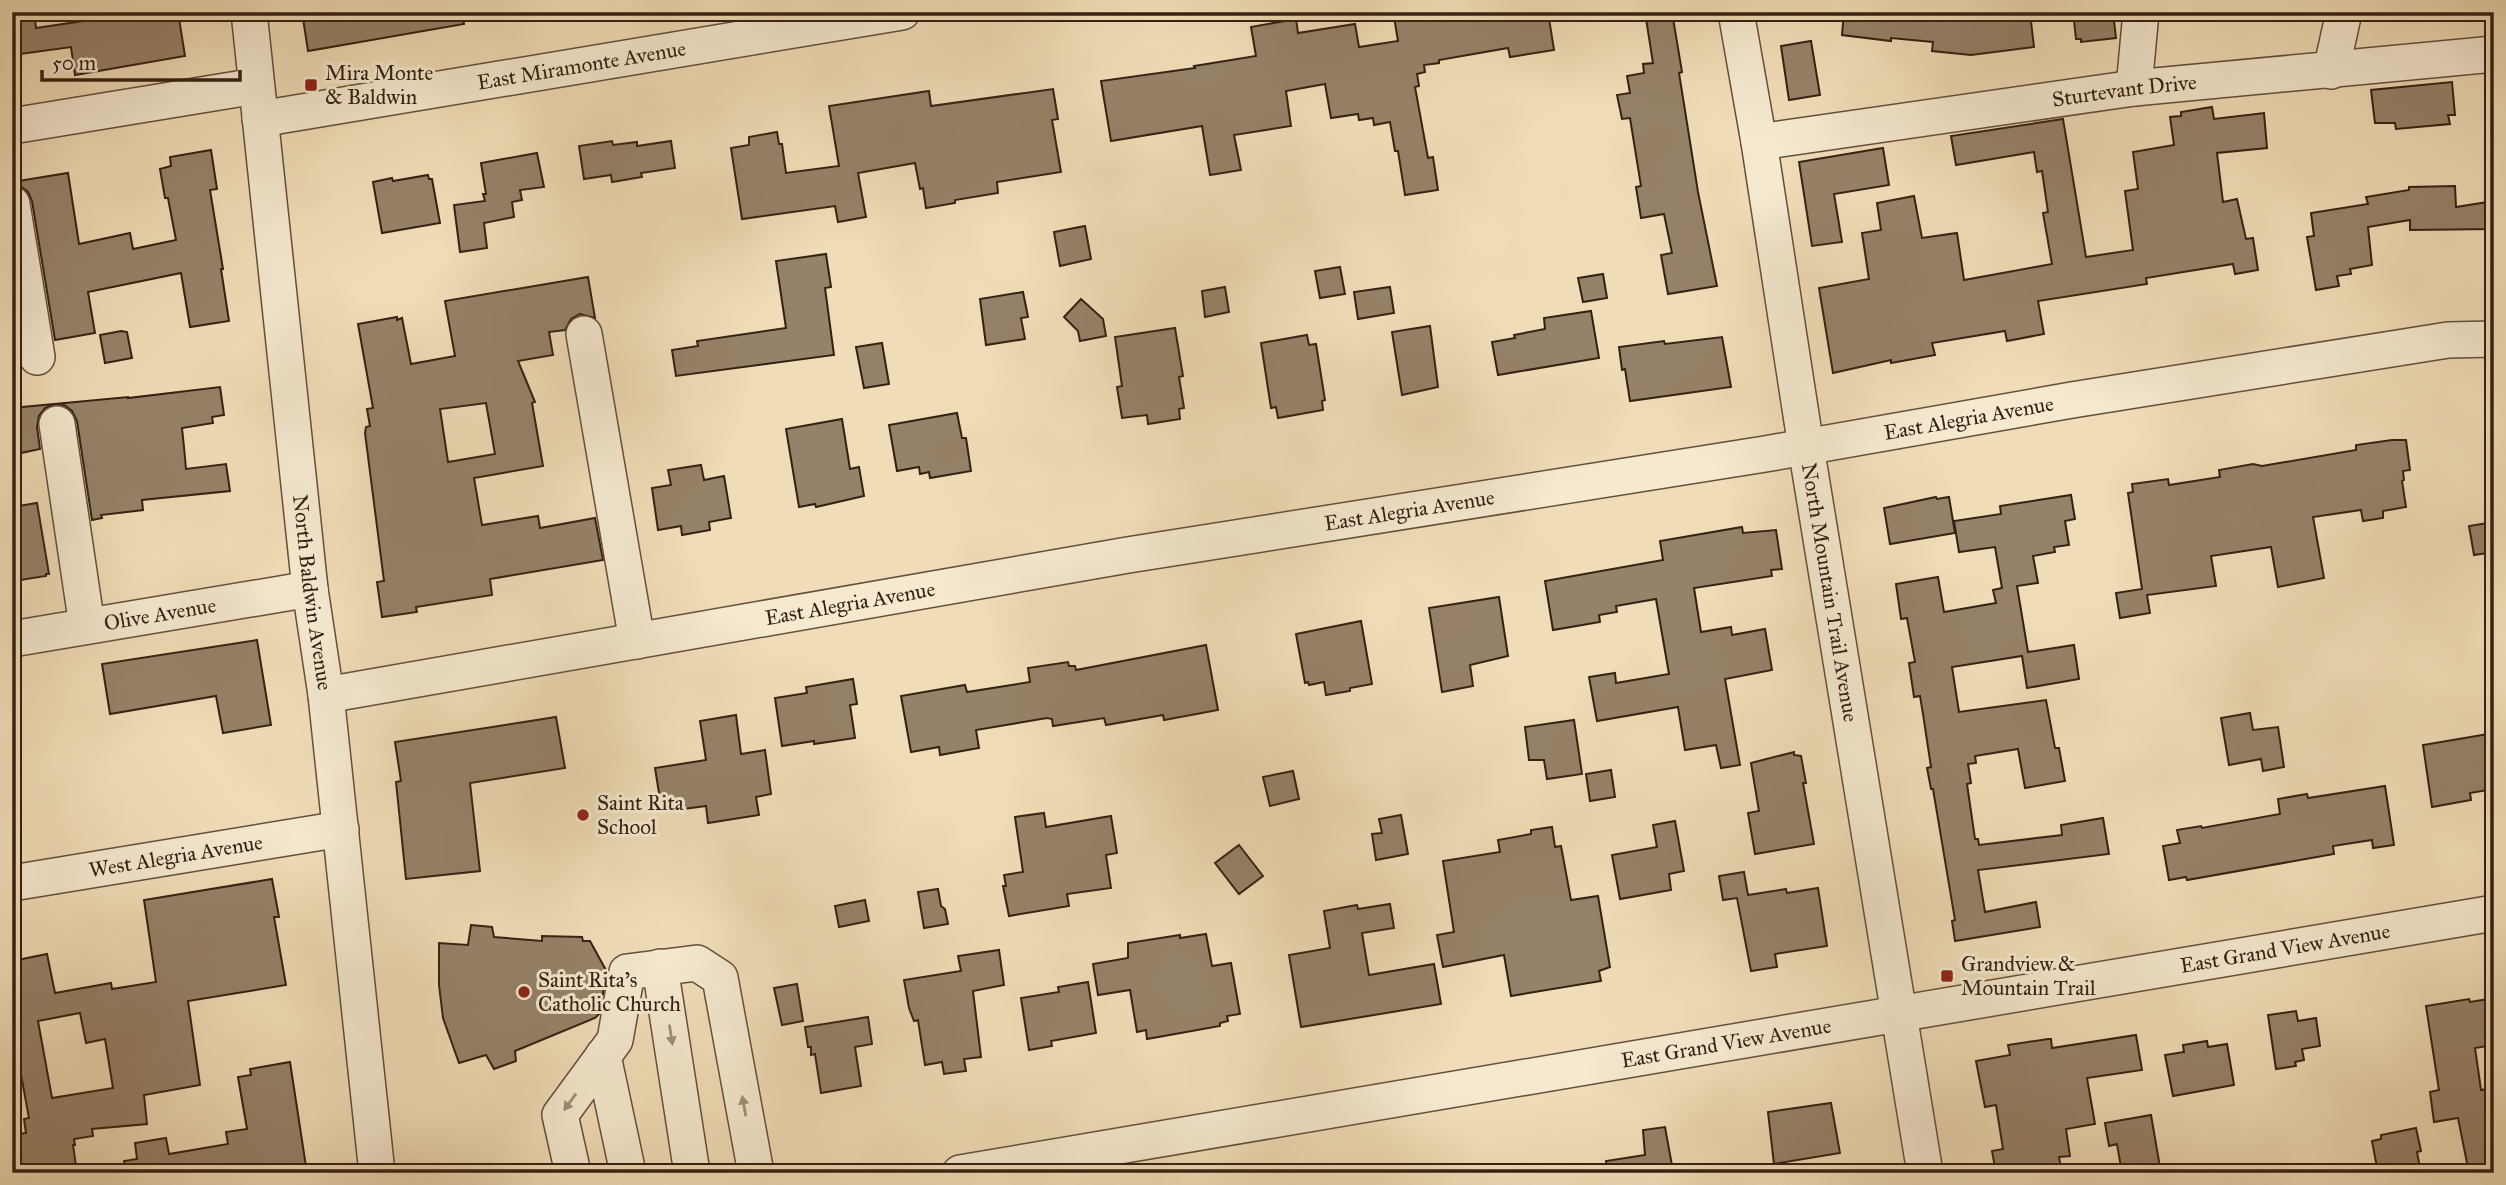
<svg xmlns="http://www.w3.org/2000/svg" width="2506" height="1185" font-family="'IM FELL Great Primer',serif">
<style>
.building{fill:#968269;stroke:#352014;stroke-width:2;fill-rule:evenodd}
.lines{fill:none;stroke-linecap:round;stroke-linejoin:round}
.minor-casing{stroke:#644f3d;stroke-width:38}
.minor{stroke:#f5e9d0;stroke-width:35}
.oneway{fill:#9f8f7b}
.poi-dot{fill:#8f2418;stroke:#f5e9d0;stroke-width:2.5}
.labels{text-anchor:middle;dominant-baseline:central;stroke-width:6;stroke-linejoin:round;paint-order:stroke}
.street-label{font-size:21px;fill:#352014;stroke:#f5e9d0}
.poi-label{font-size:21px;fill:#352014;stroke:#f5e9d0;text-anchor:start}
</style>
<rect width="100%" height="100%" fill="#f0ddb7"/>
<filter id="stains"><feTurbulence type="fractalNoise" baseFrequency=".00286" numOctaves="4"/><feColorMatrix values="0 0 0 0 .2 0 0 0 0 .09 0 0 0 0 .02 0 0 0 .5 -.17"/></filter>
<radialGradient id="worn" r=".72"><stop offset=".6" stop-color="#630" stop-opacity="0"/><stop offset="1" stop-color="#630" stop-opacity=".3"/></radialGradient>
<path class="building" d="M12,12H34L36,28L143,12H178L185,56L75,75L71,47L12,55Z
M302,12H463L464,24L308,51Z
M1424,12H1548L1554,50L1510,57L1508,48L1439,60V63L1424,65L1425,72L1417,74L1419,86L1415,87L1428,158L1433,157L1438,190L1405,195L1398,151H1395L1390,122L1374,125L1373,118L1359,120L1358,114L1331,118L1325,84L1286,91L1291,126L1234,135L1241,170L1210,175L1202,126L1111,141L1101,81L1195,68L1194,66L1256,56L1251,27L1296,19L1298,33L1355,24L1359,47L1398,41L1394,17Z
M1645,12H1672L1682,72L1679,73L1698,192L1717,286L1668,294L1661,255L1672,253L1664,214L1641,218L1636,187L1641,186L1630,118L1622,119L1617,95L1630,93L1627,76L1644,73L1643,64L1653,63Z
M1844,12H1964L1963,21L2030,13L2034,47L1971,55L1932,51L1933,42L1891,38V41L1842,35Z
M2073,12H2113L2116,38L2081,42V39H2076Z
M1811,41L1820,95L1789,100L1781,46Z
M2452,82L2455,115H2448L2450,124L2396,129L2395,123H2375L2371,90Z
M1053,89L1058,119L1052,120L1061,172L997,182L998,193L955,200V203L926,208L923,188L920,189L915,163L858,173L866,217L838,222L835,206L742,219L731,148L749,145V137L777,132L779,144H782L786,173L839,166L829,106L929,91L931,106Z
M2212,107L2214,119L2264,113L2267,148L2217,153L2223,202L2237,199L2246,239L2253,238L2258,270L2235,274L2233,264L2146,278L2147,284L2038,301L2044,334L2007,341L2005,331L1932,343L1935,355L1891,363V360L1833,373L1819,288L1869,279L1862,233L1881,230L1877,203L1914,196L1922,238L1957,233L1964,280L2052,264L2043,213L2048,212L2042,171L2037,172L2034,152L1956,165L1951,136L2063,119L2086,257L2133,250L2125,191L2138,189L2133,152L2174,145L2170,117L2181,116V112Z
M612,141L613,145L637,142V146L671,141L675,168L641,173L642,177L612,182L611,175L584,179L579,146Z
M1883,148L1889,185L1834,194L1842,242L1812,246L1799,162Z
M211,150L217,189L210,190L223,269H221L229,321L190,327L181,273L88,292L95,333L55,340L32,201L28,192L19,185L18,181L68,173L79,244L130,233L133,249L176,240L168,198H165L160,169L171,166L170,157Z
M537,153L544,187L520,190L522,200L512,202L514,217L484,223L487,248L460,252L454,205L485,201L483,194H486L481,163Z
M428,175L429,179H432L440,223L382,233L373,182L392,178L393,181Z
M2455,186L2456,207L2494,201V229L2410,230V220L2368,227L2372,265L2350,269L2351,274L2337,276L2339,286L2316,290L2307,237L2314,236L2311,213L2368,204L2366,197L2409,190V187Z
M1085,226L1091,259L1060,266L1054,232Z
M826,254L831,287L825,288L834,355L676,376L672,350L698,346L697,341L786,328L776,261Z
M1340,267L1345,294L1320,298L1315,271Z
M1603,274L1607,298L1583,302L1578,278Z
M588,277L595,318L580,314L571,319L565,330L549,332L553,355L518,361L535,402L532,403L543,466L474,478L482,525L538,516L540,528L595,518L603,560L490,579L492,595L416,607L417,612L382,617L377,582L384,581L365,433L366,427L370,426L367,409L373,408L358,324L397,317V320L402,318L411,364L455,356L445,301ZM486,403L495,454L448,462L440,409Z
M1225,287L1229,312L1205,317L1202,291Z
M1390,287L1394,313L1358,319L1354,292Z
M1023,292L1028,317L1021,318L1025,339L986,345L980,299Z
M1081,299L1103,319L1106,336L1080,341L1078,331L1064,317Z
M1591,311L1599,358L1498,375L1492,342L1515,338L1514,335L1545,329L1544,318Z
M1430,326L1438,387L1402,395L1392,332Z
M1175,328L1183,376L1179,377L1184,408L1179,409L1180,419L1148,424L1147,415L1122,418L1117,387L1122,386L1115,337Z
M121,331L127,332L132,358L105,363L100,335Z
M1307,335L1309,345L1316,344L1325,400L1322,401L1323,410L1278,418L1276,407L1271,408L1261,343Z
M1722,337L1731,387L1630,401L1625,369L1622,370L1619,347L1664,341L1665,344Z
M882,343L889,384L864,388L856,347Z
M220,387L224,415L212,417L213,423L182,428L184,447L186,469L226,464L230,491L142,500L143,510L101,515L102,518L92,520L77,421L72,411L64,405L55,404L45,408L39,416L37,427L40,449L12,455V408L128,397V398Z
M957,413L962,438H966L971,471L930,478L929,472L920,474L919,467L897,471L889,425Z
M842,419L850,469L859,467L864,496L816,507L815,504L799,507L786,429Z
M2392,440H2406L2410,470L2403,471L2404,480L2402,481L2406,507L2383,511V518L2363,521L2361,510L2313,517L2324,578L2278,587L2271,547L2211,556L2216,586L2147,595L2150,613L2120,618L2116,593L2142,589L2128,493L2133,492L2132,484L2168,479L2169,485L2220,477L2219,470L2253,464L2262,466L2356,450V445Z
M701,465L704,480L724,476L731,518L709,522L710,530L682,535L681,526L658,530L652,488L671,485L668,470Z
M2071,495L2075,519L2065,521L2069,545L2054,547L2055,552L2033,556L2038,583L2017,586L2028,652L2074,645L2079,679L2027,688L2022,656L1952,667L1959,712L2046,700L2055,748H2059L2065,781L2025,788L2018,749L1975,756L1976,763L1968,764L1971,783L1967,784L1975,839H1978L1979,845L2062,835L2061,825L2103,818L2109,854L1978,870L1985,912L2036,902L2040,927L1955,941L1952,921L1955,920L1933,789H1931L1927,768L1931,767L1923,714L1920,696L1914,697L1909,663L1915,662L1907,618L1901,619L1896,584L1938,577L1944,612L1996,603L1993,590L2002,588L1995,547L1959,552L1954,521L2001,514L2000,506Z
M1936,497L1937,499L1949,497L1955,533L1890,544L1884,508Z
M37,503L49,574H46V576L14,581L12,580V507Z
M2494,522V552L2474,555L2469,526Z
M1742,527L1743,533L1776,530L1782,569L1771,570L1772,576L1694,588L1701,632L1731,627L1732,635L1765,629L1772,670L1725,679L1740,765L1721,768L1716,745L1685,750L1678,707L1597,721L1589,677L1615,673L1616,683L1669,674L1656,599L1616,606L1617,612L1599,615L1600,622L1553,630L1545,581L1663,560L1660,541Z
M1499,597L1508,656L1470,665L1473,686L1442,692L1429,608Z
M1361,621L1372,684L1350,688V691L1326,695L1324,682L1309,685L1308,682L1305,683L1296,634Z
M257,640L271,725L223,733L216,696L110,714L102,664Z
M1206,645L1218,710L1164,720L1163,715L1106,725L1104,718L1053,726L1052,719L1047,718L976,730L979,748L940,755L939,747L911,752L901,696L965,685L967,692L1030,682L1028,668L1068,662L1069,666H1075L1076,670Z
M853,679L857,704L850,705L855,738L814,744V741L782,746L775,698L807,693L806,687Z
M2250,713L2253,730L2278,727L2284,767L2263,771L2261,759L2229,765L2221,718Z
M736,715L741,754L765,750L771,794L756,797L759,815L708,823L706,806L662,812L655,768L706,760L700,721Z
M556,717L565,768L470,783L480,871L406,879L396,782L401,781L395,742Z
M1574,720L1582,774L1547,779L1544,760H1529L1525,727Z
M2494,733V789L2470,793L2471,800L2432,807L2423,745Z
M1794,752V755L1801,756L1806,783H1803L1814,844L1755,854L1748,813L1759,811L1751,763Z
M1611,770L1615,797L1590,801L1586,774Z
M1293,771L1299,799L1270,806L1263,777Z
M2385,786L2394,845L2373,848L2372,840L2333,846L2334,854L2187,880L2186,877L2169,880L2163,846L2180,843L2177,830L2201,826L2202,828L2280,814L2278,799L2307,794L2308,798Z
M1044,813L1046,827L1111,816L1117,853L1106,855L1111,888L1067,894L1069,906L1009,916L1003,886H1006L1004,875L1023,872L1015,817Z
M1401,815L1408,854L1376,860L1372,834L1382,833L1379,819Z
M1675,821L1684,871L1669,874L1671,890L1620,899L1612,855L1657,847L1653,825Z
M1552,827L1555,847L1561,846L1571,900L1598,896L1610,967L1599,971L1601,981L1511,996L1504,955L1443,967L1437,935L1454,932L1443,861L1500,852L1498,840L1531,834V830Z
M1239,845L1263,876L1239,894L1215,863Z
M1744,872L1748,895L1786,889L1787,893L1818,888L1827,946L1775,954L1777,967L1751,971L1737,898L1723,900L1719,876Z
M272,879L279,917H274L286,985L188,1001L200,1085L144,1095L147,1124L92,1129L93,1136L74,1139L75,1145H73L77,1173H12V1135L26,1133L24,1119L29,1118L12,1026V961L47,954L55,993L111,983L112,989L156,982L144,900ZM80,1013L86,1043L105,1039L113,1088L52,1098L38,1021Z
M938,889L941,906L945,909L948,924L924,928L918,892Z
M865,900L869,921L839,927L835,906Z
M1390,904L1394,928L1362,933L1369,975L1434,964L1441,1004L1301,1027L1289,955L1330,948L1324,911L1357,905L1358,909Z
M471,925L492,927L494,937L542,941V936L582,937L583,941H590L607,972L599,1014L595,1018L515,1051L516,1061L494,1069L486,1055L459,1063L443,1018L439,985V943L468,945Z
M1206,934L1212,966L1231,963L1240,1014L1227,1016L1228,1021L1220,1023V1026L1147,1039L1146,1030L1137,1032L1130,990L1098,995L1093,964L1128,958V943L1180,935V938Z
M999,950L1004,985L973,991L981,1057L964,1059L966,1071L944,1074L942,1062L925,1065L918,1020L914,1021L909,1008L904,980L961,971L958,956Z
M1088,982L1096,1033L1051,1041L1052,1046L1029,1050L1021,998L1059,992L1058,987Z
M797,984L803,1021L782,1025L774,988Z
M2469,999L2470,1002L2489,999L2494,1031V1045L2475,1048L2481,1090L2494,1088V1173H2469L2458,1118L2434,1122L2430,1092L2439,1090L2426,1006Z
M2296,1011L2298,1021L2316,1018L2320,1046L2302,1049L2304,1060L2295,1062L2296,1066L2276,1069L2268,1015Z
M868,1017L872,1044L855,1047L861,1086L821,1093L815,1054L811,1055V1047H808L805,1027Z
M2136,1035L2142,1070L2087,1078L2095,1124L2066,1129L2070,1156L2059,1157L2062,1173H1996L1992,1151L2003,1149L1996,1105L1985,1107L1976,1061L2010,1055L2008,1045L2048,1039H2051L2052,1048Z
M2207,1041L2208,1047L2227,1044L2234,1085L2173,1096L2165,1055L2184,1052L2183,1045Z
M290,1062L307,1173H125L124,1161L137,1159L135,1143L166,1138L169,1154L228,1144L226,1132L247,1129L238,1077L251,1075L250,1069Z
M1831,1103L1840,1153L1774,1164L1768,1112Z
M2151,1115L2161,1173H2122L2117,1144L2109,1146L2105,1123Z
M1665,1127L1673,1171L1659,1173H1607L1606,1161L1645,1155L1643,1130Z
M2416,1128L2421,1151L2417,1152L2421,1173H2378L2372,1141L2381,1139V1135Z"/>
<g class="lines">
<g class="minor-casing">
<g id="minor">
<path id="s1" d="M249,12L310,589L326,695L377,1173"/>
<path id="s2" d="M1736,12L1759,142L1806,447L1925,1173"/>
<path d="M2331,71L2344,12"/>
<path d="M2134,88L2141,12"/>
<path id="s3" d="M260,119L902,12"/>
<path d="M12,126L256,86"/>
<path id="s4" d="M1759,142L2134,88L2494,54"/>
<path d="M12,204L37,357"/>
<path d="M584,334L637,641"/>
<path d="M57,424L87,626"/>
<path id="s5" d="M12,639L310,589"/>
<path id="s6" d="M326,695L1128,555L1765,454L2072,400L2448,340L2494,339"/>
<path id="s7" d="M12,883L341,829"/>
<path d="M660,967L692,1173"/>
<path d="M603,1056L628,1173"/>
<path d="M573,1173L560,1115L615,1040L627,972L697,963L720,978L756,1173"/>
<path id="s8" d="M960,1173L2494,913"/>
</g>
</g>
<use href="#minor" class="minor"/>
</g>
<defs><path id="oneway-solid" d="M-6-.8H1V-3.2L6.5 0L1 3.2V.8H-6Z" transform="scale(1.75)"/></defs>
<g class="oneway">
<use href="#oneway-solid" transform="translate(671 1035) rotate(81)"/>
<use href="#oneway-solid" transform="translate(570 1102) rotate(126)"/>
<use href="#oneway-solid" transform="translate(744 1106) rotate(-100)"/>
</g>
<g class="poi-dot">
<rect x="304" y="78" width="14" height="14" rx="3.5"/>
<circle cx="583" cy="815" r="7"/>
<rect x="1940" y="969" width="14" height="14" rx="3.5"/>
<circle cx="524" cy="992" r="7"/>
</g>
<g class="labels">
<g class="street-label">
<text stroke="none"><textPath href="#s3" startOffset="326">East Miramonte Avenue</textPath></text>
<text stroke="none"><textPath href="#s4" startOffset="369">Sturtevant Drive</textPath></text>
<text stroke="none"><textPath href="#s6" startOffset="1666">East Alegria Avenue</textPath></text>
<text stroke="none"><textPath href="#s6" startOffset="1099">East Alegria Avenue</textPath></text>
<text stroke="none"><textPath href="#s1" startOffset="584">North Baldwin Avenue</textPath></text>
<text stroke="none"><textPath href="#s2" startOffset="588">North Mountain Trail Avenue</textPath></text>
<text stroke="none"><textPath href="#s6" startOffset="532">East Alegria Avenue</textPath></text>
<text stroke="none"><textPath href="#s5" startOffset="150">Olive Avenue</textPath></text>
<text stroke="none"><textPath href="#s7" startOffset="166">West Alegria Avenue</textPath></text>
<text stroke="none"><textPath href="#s8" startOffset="1344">East Grand View Avenue</textPath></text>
<text stroke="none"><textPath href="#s8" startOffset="777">East Grand View Avenue</textPath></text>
</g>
<g class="poi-label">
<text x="325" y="73">Mira Monte<tspan x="325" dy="24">&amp; Baldwin</tspan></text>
<text x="597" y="803">Saint Rita<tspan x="597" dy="24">School</tspan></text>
<text x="1961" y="964">Grandview &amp;<tspan x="1961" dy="24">Mountain Trail</tspan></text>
<text x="538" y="980">Saint Rita's<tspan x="538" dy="24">Catholic Church</tspan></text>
</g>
</g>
<rect width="2506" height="1185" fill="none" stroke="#f0ddb7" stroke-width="42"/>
<rect x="14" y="14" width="2478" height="1157" fill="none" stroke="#352014" stroke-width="3.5"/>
<rect x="21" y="21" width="2464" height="1143" fill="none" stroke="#352014" stroke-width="2"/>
<path d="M42 70v10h198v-10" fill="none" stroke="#352014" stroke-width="3.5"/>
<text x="52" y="70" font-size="21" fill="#352014" stroke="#f5e9d0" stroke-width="5" paint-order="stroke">50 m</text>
<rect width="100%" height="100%" filter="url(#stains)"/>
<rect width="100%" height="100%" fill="url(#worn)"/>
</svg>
